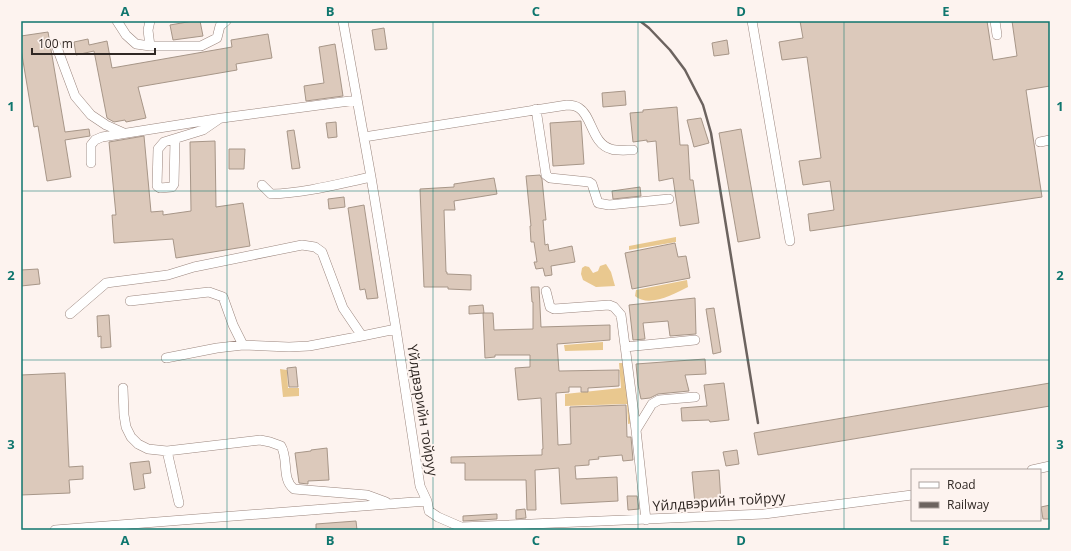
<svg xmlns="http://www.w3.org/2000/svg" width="1071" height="551" font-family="'Open Sans',sans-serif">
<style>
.green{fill:#e9c88f}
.building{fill:#dcc9bb;stroke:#a79688}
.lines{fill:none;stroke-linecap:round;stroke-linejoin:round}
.minor-casing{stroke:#9b867e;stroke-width:10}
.minor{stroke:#fff;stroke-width:9}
.rail{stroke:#6c635f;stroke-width:2.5}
.grid{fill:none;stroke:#0f766e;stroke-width:1;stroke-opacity:0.55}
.labels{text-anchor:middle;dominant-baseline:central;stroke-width:4;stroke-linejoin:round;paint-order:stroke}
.street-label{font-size:14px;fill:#302824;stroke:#fdf3ef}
.neatline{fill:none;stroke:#0f766e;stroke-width:1.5}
.grid-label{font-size:13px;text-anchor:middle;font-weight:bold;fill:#0f766e}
</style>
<rect width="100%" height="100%" fill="#fdf3ef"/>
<path class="green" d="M676,237V242L629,250V246Z
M606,264L611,272L615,286L596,287L583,280L581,274L582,268L585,266L589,267L593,273L598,271L600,266Z
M687,280L688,287C674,294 649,308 635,296L636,290Z
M603,342V350L565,351L564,345Z
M619,363H626L633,423L628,424L627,404L565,406V394L621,388Z
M280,369L287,370L288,388H299V396L283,397Z"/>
<path class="building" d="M193,21H200L203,36L173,40L170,25Z
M800,21H987L993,60L1017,56L1012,21H1049L1050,31V86L1026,90L1042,197L810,231L808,214L834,210L830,181L803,185L799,161L821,158L807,57L782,60L779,42L803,38Z
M384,28L387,49L375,50L372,30Z
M48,32L65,132L89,129L90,136L65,140L71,177L47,181L38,126L34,127L21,49V36Z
M268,34L272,58L236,64L237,70L138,87L146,118L126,122L125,120L114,122L107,118L94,51L76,55L74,42L88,39L89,45L107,41L112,68L232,47L231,40Z
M727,40L729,54L714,56L712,43Z
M335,44L343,96L306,101L304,86L324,83L319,47Z
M625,91L626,105L603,107L602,93Z
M677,107L680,145H688L690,180H693L699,223L680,226L673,178L659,181L656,141L647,142V140L633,142L630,113L643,112V110Z
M701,118L709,143L694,147L687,120Z
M581,121L584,164L553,166L550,123Z
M336,122L337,137L328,138L326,123Z
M741,129L760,238L738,242L719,133Z
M294,130L300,168L292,169L287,131Z
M144,136L151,212L163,211V215L191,211L190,142L215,141L216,207L243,203L250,246L176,258L173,239L114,243L112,215H116L109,142Z
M229,149H245L244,169H229Z
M540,175L542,179L546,220H543L545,245L548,244L549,251L572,246L575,262L551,266L552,275L545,276L543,268L536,269L534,262H537L534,242H531L530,226H531L526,176Z
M494,178L497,194L454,201L455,210H444L446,272H447V274L471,275V290L448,289V287H424L420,189L454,187V184Z
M640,187L641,196L613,199L612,191Z
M344,197L345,207L329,209L328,199Z
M364,205L378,298L367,299L365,289L360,290L348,208Z
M675,243L678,257L686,256L690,278L632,289L625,253Z
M38,269L40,284L21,286V270Z
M531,287H539L541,327L610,325V340L557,344L559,371L619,370V386L588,388V392H581V387H569V392L556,393L558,445L571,444L570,407L626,405L627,437H631L633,460L623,461L622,455L598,457L599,459L589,460V465L575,466L576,479L617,477L618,501L561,504L559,468L535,470L536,510H527L526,480H465V463H451V457L542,455V449H543L541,398L518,400L515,368L530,367V355H495V357L485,358L483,313H493L494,330L533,329V302H532Z
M695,298L696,334L670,336L668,321L643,323L645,339L633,340L629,305Z
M483,305L484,313L469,314V306Z
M714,308L721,352L713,354L706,309Z
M109,315L111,347L101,348V336L98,337L97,316Z
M705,359L706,374L685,375L689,391L658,394L650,398L641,399L638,385L636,364Z
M296,367L298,387H289L287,368Z
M65,373L69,467L83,466V479L69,480L70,493L21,495V375Z
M724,383L729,420L710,422L709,420L682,421L681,408L707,406L704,385Z
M1050,383V406L758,455L754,433Z
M327,448L329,480L308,481V484L299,483L295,453L311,451V450Z
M737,450L739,464L726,466L723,452Z
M149,461L151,473L143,474L145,488L134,490L130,463Z
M719,470L721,502L695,504L692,472Z
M627,496H637L639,509L628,510Z
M1050,505V519H1043L1041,507Z
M525,509L526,518L516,519V510Z
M497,514V519L463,521V516Z
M356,521L357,530H316V524Z"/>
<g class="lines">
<g class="minor-casing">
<path id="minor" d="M117,21L126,35L136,44L150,46
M150,21L148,30L150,46H201L217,38L220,26L226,21
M343,21L371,177L396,329L420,486L427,501L429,511L438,517L461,527L764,514L912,495
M752,21L790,241
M995,21L997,35
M56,45L75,96L91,115L106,125L124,133
M536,109L546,175L550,178L589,182L592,184L598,203L609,205L669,199
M364,137L567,105C571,105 576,106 579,108C592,116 592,144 611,149C617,151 626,150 633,150
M175,139L174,184L172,187L160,188L157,186L158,149L164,142L203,130L219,119
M1040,142L1050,140
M91,163V145L95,140L102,137L222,118L357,100
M262,185L271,194C305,193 338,184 371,177
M546,291L550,307L554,309L609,305L614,307L621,315L636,430L646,520
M130,301L209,292L223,297L233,325L243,345
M70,314L106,283L168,275L194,267L302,245L315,247L322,252L343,308L362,336L396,329
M625,347L695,340
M166,358L217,348L243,345L289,347L309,346L362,336
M123,388L124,415L126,427L131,437L138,444L148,449L167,451L260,440L270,442L281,446C289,459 281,479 294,489L367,495L386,502
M636,430L652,404L659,400L695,397
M167,451L179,503
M1032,470L1050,466
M55,530L427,501"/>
</g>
<use href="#minor" class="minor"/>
<path class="rail" d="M640,21L649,28L670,50L685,70L703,105L711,133L758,423"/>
</g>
<path class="grid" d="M227,21V530M433,21V530M638,21V530M844,21V530M21,191H1050M21,360H1050"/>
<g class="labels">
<g class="street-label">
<text transform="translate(423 410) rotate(81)">Үйлдвэрийн тойруу</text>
<text transform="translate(719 501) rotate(-4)">Үйлдвэрийн тойруу</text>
</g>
</g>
<rect width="1071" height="551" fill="none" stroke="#fdf3ef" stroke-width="44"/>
<rect x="911" y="469" width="130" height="52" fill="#fdf3ef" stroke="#aba29e"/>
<rect x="919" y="482" width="20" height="6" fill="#ffffff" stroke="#aba29e"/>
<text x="947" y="489" font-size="12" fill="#302824">Road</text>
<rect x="919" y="502" width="20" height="6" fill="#6c635f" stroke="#aba29e"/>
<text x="947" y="509" font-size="12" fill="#302824">Railway</text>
<path d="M32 48v6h123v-6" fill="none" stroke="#302824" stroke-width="2"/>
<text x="38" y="48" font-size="12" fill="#302824" stroke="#fdf3ef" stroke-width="3" paint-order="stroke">100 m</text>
<rect x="22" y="22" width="1027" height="507" class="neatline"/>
<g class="grid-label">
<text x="125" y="16">A</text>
<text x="330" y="16">B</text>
<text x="536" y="16">C</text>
<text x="741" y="16">D</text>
<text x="946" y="16">E</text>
<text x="11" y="111">1</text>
<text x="1060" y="111">1</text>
<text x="11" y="280">2</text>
<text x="1060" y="280">2</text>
<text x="11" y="449">3</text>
<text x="1060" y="449">3</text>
<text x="125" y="545">A</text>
<text x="330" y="545">B</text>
<text x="536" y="545">C</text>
<text x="741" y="545">D</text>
<text x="946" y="545">E</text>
</g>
</svg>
